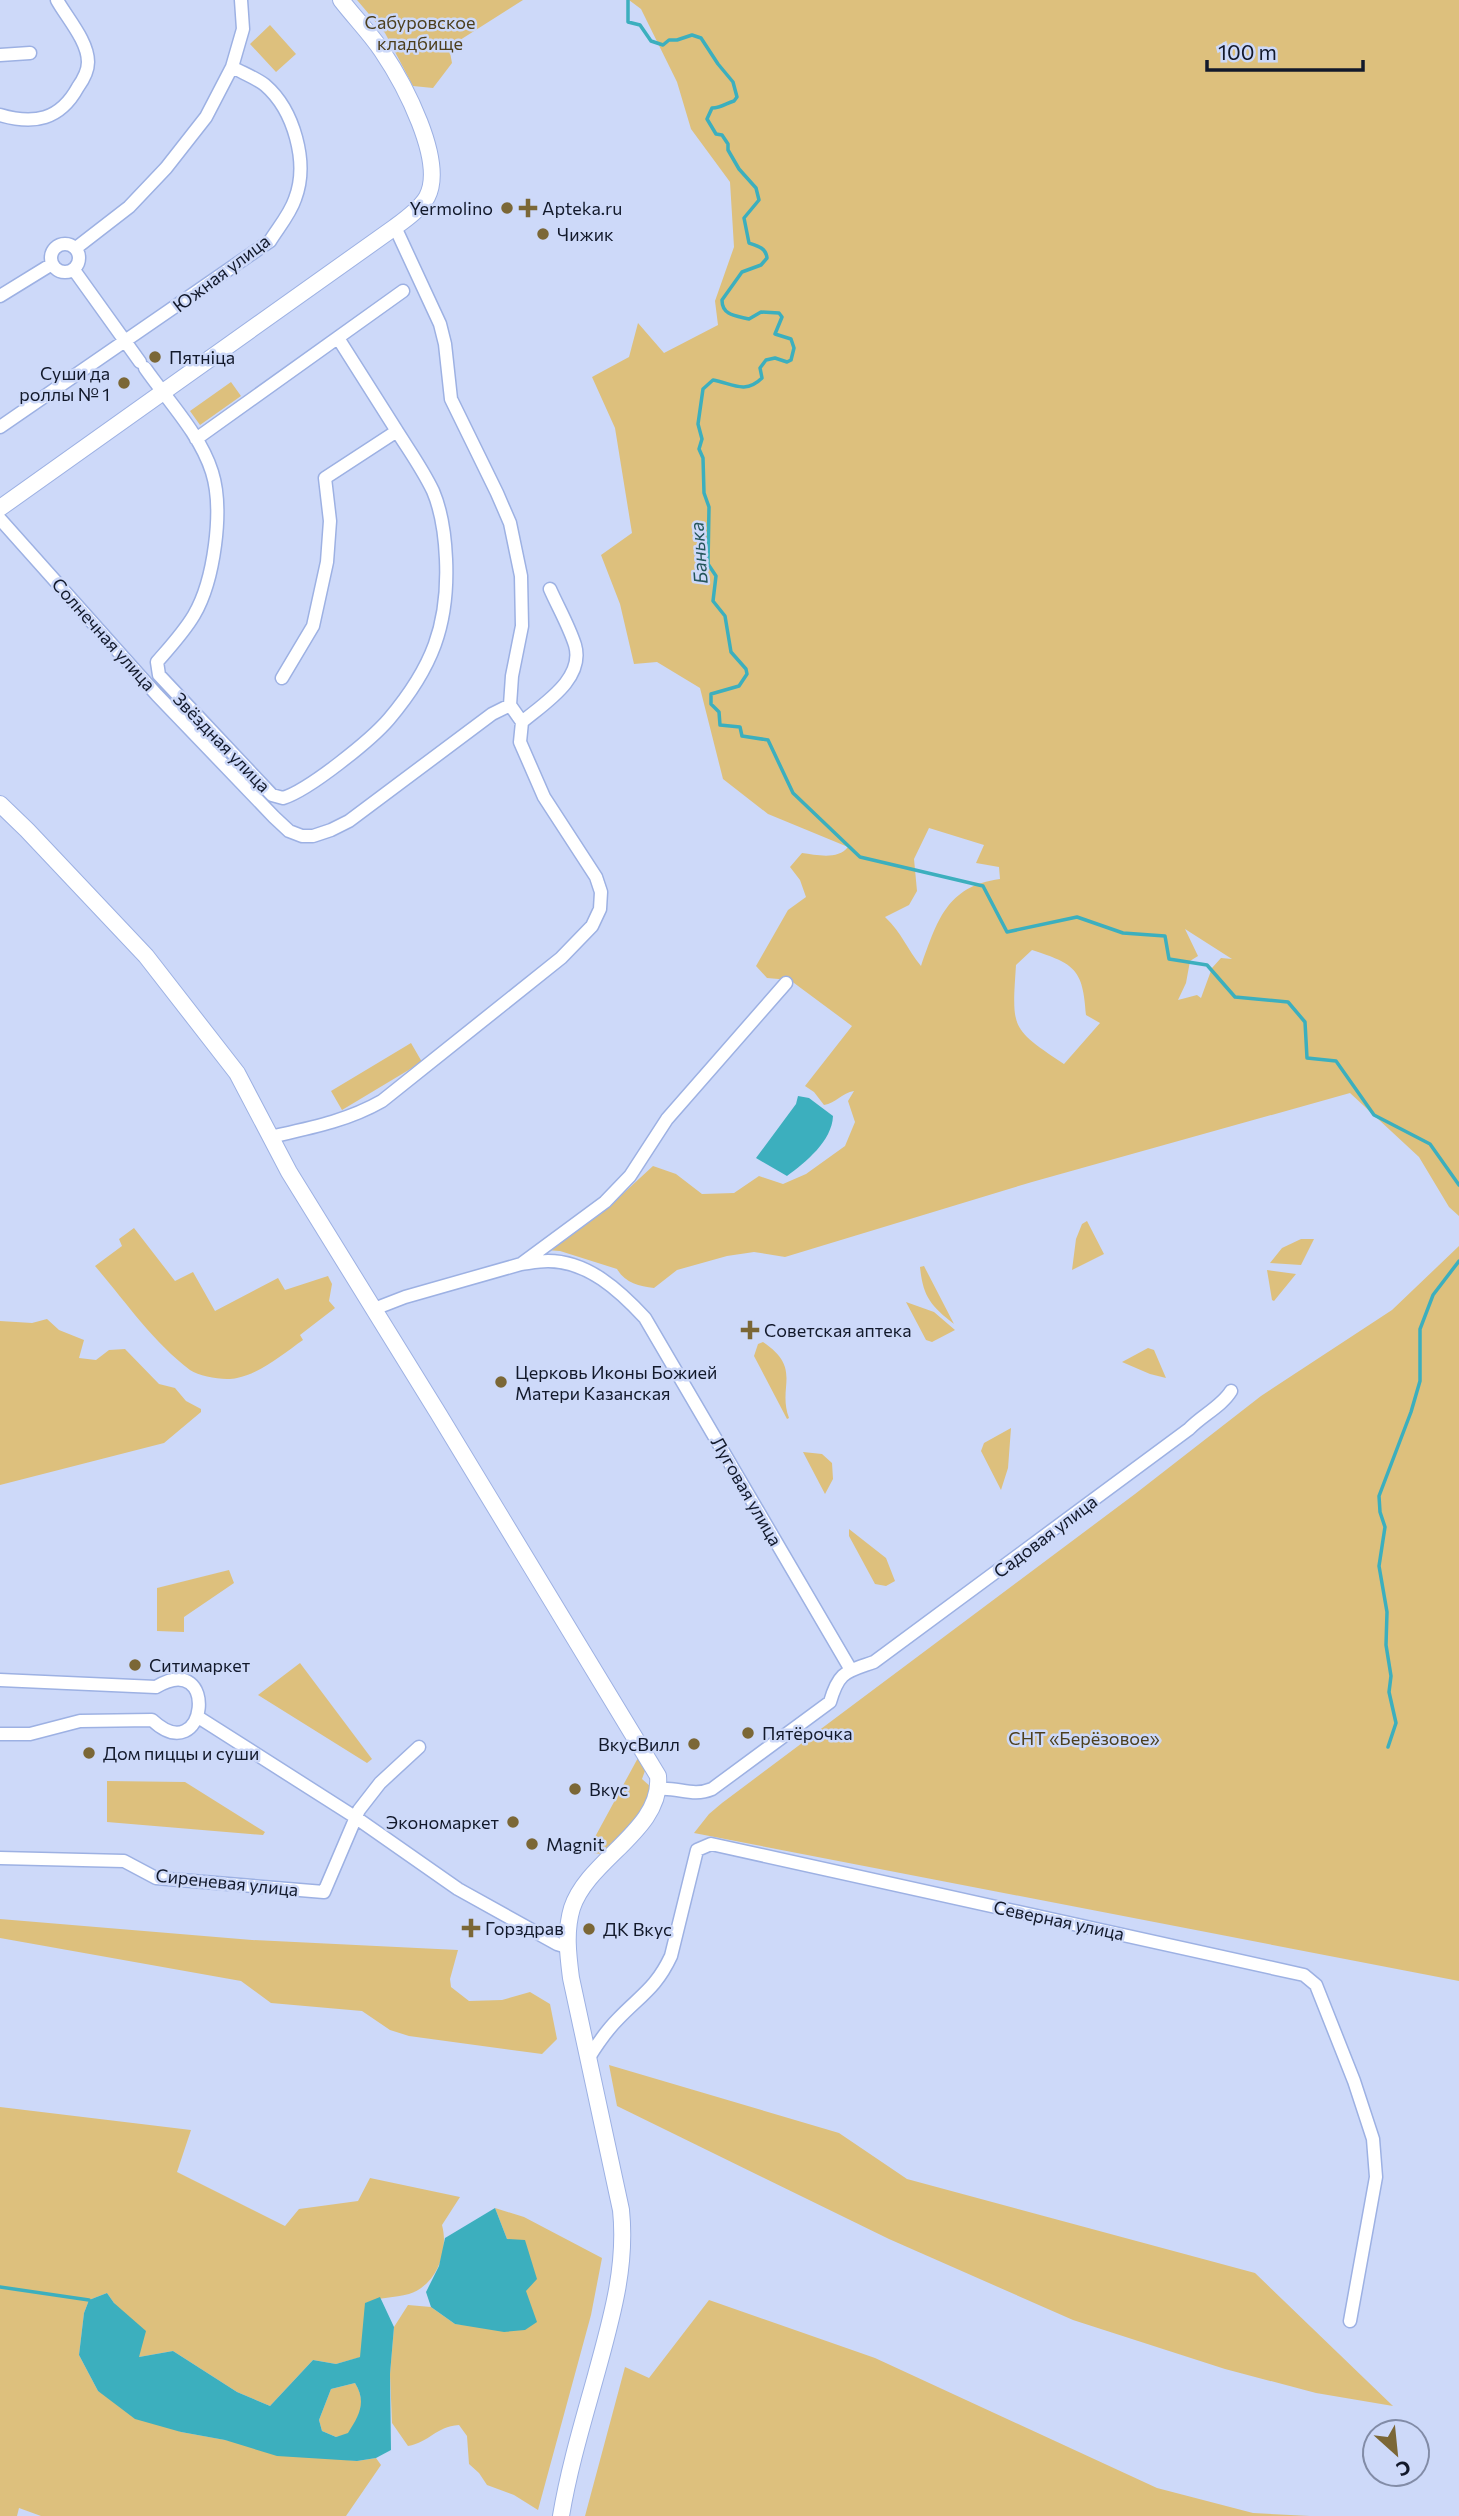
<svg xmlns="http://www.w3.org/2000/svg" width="1459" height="2516" font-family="Commissioner,sans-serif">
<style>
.green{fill:#ddc07d;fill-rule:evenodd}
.water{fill:#3cafbe;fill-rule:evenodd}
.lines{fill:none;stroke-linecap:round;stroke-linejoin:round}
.stream{stroke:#3cafbe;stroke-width:3.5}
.minor-casing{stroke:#9db1e3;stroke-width:15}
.tertiary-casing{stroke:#9db1e3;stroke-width:18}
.minor{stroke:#fff;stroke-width:12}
.tertiary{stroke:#fff;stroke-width:16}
.poi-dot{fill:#7b6736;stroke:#cdd9f9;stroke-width:2.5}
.labels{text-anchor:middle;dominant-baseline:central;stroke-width:5;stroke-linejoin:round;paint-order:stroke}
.park-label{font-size:18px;fill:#4c3f1d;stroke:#cdd9f9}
.poi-label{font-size:18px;fill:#12192b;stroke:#cdd9f9;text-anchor:start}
.street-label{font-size:18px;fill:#12192b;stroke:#cdd9f9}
.water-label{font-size:19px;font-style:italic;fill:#24555b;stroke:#cdd9f9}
</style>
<rect width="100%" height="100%" fill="#cdd9f9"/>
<path class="green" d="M357,0H523L449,47L452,63L433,88L413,86L385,33Z
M629,0H1459V1216L1449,1207L1419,1157L1350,1093L1032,1182L785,1257L754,1252L727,1256L677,1270L654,1288C639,1286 625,1283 617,1269L560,1251L546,1250L602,1213L653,1166L676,1174L702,1194L734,1193L759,1176L783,1184L806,1174L845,1146L855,1122L848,1101L854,1091C842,1093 836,1103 824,1105L814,1092L805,1086L852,1026L790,980L767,978L756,966L788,910L806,897L800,880L790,867L802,853C817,855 838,860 848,847L768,814L723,779L700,688L657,662L634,664L620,604L601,555L632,533L615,428L592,377L629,357L638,323L664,353L718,325L715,301L734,247L730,182L691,129L677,82L641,9ZM929,828L984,845L976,863L999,867L1000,879C946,886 937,922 921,966C907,949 902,933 885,917L909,905L917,891L914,859ZM1185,929L1232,959L1221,958L1212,968L1201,998L1197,995L1178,1000L1186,983L1190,961L1198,956ZM1032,950C1075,964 1083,969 1086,1015L1100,1023L1064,1064C1010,1028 1012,1029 1016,965Z
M270,25L296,54L276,72L250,44Z
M231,382L241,396L200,425L190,411Z
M411,1043L422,1062L342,1110L331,1091Z
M1087,1221L1104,1254L1072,1270L1076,1239L1082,1224Z
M134,1228L175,1281L193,1272L215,1311L278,1278L285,1290L328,1276L332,1284L329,1301L335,1308L300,1335L303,1340C283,1354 261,1373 237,1378C225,1381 201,1377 190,1370C153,1342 125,1301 95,1266L122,1246L119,1239Z
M1301,1239H1314L1301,1265L1270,1263L1282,1248Z
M1459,1246V1981L694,1833L709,1814L722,1803L1135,1494L1261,1396L1392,1310Z
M924,1266L954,1324C931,1306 923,1297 920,1267Z
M1267,1270L1296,1274L1274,1301L1272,1300Z
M906,1302L934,1312L955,1330L932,1342L926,1340Z
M47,1319L59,1330L84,1340L79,1358L96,1360L109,1350L125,1349L159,1384L175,1388L186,1401L201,1409V1412L164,1443L0,1485V1321L32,1323Z
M763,1342C803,1369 777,1386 789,1418L787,1419L754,1356L758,1344Z
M1148,1348L1154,1350L1166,1378L1150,1374L1122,1362Z
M1011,1428L1008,1468L1001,1490L981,1451L984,1443Z
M803,1452L822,1454L832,1463L833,1479L825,1494Z
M849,1529L886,1558L895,1581L886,1586L875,1584L849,1536Z
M229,1570L234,1583L184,1617V1632L157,1631V1588Z
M300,1663L372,1759L367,1763L258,1695Z
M639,1756L646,1768L642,1779L651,1787L644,1812L602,1854L593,1853L589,1848Z
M107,1781L185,1782L265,1832L263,1835L107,1822Z
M0,1919L252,1940L458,1950L450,1979L451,1987L469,2001L502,2000L530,1992L550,2004L557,2039L542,2054L409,2036L390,2030L362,2011L271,2003L241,1981L0,1938Z
M609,2065L839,2133L907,2179L1255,2273L1393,2406L1316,2393L1225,2369L1073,2320L889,2239L617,2106Z
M0,2107L191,2130L177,2172L285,2226L299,2209L358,2201L370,2178L460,2197L442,2225C449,2251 437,2285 409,2294C394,2298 380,2297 366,2303L361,2357L336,2364L313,2360L270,2406L237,2392L173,2351L139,2357L114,2303L107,2293L89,2300L84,2313L79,2355L98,2391L181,2432L320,2457L357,2461L376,2458L381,2465L346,2516H41L19,2508L17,2516H0Z
M495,2208L524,2217L602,2258L591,2315L538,2510L514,2495L487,2485L479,2473L469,2464L467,2436L459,2425C435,2427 430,2442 408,2446L392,2423L390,2374L394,2327L408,2305L431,2307L455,2324L478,2326L507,2239Z
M709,2300L875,2358L1157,2488L1253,2513L1310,2516H585L625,2367L649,2378Z
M355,2383C367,2402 360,2416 348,2434L336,2437L322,2431L319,2420L331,2389Z"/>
<path class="water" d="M798,1096L809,1098L833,1116C832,1141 806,1162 787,1176L756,1158L796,1104Z
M495,2208L507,2239L525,2240L537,2279L526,2291L537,2322L525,2330L504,2332L455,2324L431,2307L426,2292L439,2266L445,2238Z
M107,2293L114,2303L146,2331L139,2357L173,2351L237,2392L270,2406L313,2360L336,2364L360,2357L365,2303L380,2297L394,2327L390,2374L391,2450L376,2458L357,2461L277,2456L225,2440L181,2432L135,2419L98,2391L79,2355L84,2313L89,2300ZM355,2383C367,2402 359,2416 348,2433L336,2437L322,2431L319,2420L331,2389Z"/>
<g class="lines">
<path class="stream" d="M628,0V22L640,25L651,41L663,45L669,40H677L692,35L701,38L718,64L733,82L737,97L734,101C726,103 722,108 712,108L707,119L716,134L722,135L728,144V150L739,169L756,188L759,200L744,218L749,243C758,246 766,248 767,258L761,265L742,272L722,300C722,316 737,316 749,319L761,312L779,313L782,317L775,334L791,339L794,348L791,360L787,362L775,358L766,360L760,368L762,378C745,395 731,383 713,380L703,389L698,424L702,439L699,449L703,458L704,493L709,507L708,564L716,576L713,601L725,616L731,652L746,669L747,674L739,686L711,694V704L719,712L720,725L740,727L742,736L768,740L793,793L860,857L983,886L1007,932L1077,917L1123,933L1165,936L1169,959L1207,965L1235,997L1288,1002L1305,1022L1307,1058L1336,1061L1374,1115L1430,1144L1459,1185
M1388,1747L1396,1723L1389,1692L1391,1676L1386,1645L1387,1612L1379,1566L1385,1527L1380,1512L1379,1496L1411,1412L1420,1381V1329L1433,1295L1459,1261
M0,2287L89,2300"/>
<g class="minor-casing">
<path id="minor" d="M0,55L30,53
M0,115C34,125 60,120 78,87C83,80 88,72 88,62C88,41 67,18 57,0
M395,227L440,324L445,344L451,399L497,493L510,523L521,576L522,626L512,676L510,705L522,722
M51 258a14 14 0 1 1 28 0a14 14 0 1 1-28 0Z
M76,248L129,207L166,168L206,117L232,67L243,29L241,0
M74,270L140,362
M0,296L52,264
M145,368C168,401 200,434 212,472C224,510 214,581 194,615C184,632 170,647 157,662L159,675L272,795L283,798C309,790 371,740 389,719C432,668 449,625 446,559C445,536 442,512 433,491C422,468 408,449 395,428C376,398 357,368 338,338
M0,427L270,241C278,228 290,214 295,199C309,163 294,110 265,85C256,78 243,73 232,67
M196,439L403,291
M0,519L157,695L274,817L289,831L302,836H313L331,830L349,821L492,714L510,705
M282,678L313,626L327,562L330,521L325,478L397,431
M270,1137C310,1128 347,1121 382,1101L561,958L592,926L600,909L601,892L596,877L544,797L520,742L522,722C543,704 585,679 575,645C569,626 558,607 550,589
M521,1264C529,1263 539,1261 548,1261C588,1261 620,1291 645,1318L851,1670
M374,1309L405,1297L521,1264L605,1202L630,1176L667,1119L786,983
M0,1680L156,1687C220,1649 207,1771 152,1720L80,1721L30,1734H0
M198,1717L355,1817L458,1889L557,1944L567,1947
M659,1789C678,1787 693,1797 712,1789L830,1702C839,1671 846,1672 874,1662L1189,1429C1201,1416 1222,1406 1231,1391
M0,1858L124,1861L156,1878L324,1892L359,1810L380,1783L419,1747
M588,2059C596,2046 607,2030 618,2019C641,1995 656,1988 671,1956L697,1850L711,1844L1304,1975L1316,1985L1354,2081L1373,2139L1376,2177L1350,2321"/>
</g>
<g class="tertiary-casing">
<path id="tertiary" d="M0,508L395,227C406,219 420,209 427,197C446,161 403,82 382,51C370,33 354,17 341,0
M0,804L27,830L146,956L237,1073L289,1172L438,1413L658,1776C663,1830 588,1859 572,1908C565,1931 568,1955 571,1978L621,2210C627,2267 611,2320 596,2375C583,2422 569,2468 561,2516"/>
</g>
<use href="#minor" class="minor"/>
<use href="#tertiary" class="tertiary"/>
</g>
<g class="poi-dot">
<circle cx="507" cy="208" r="7"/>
<path d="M524.5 197.5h7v7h7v7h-7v7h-7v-7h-7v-7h7z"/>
<circle cx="543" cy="234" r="7"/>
<circle cx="155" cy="357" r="7"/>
<circle cx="124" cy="383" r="7"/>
<path d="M746.5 1319.5h7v7h7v7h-7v7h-7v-7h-7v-7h7z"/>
<circle cx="501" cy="1382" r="7"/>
<circle cx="135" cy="1665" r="7"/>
<circle cx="748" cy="1733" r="7"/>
<circle cx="694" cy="1744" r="7"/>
<circle cx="89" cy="1753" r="7"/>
<circle cx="575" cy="1789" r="7"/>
<circle cx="513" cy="1822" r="7"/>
<circle cx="532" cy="1844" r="7"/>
<path d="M467.5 1917.5h7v7h7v7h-7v7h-7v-7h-7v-7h7z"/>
<circle cx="589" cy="1929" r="7"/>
</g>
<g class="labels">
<g class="park-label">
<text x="420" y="22">Сабуровское<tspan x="420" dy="21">кладбище</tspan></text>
<text x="1084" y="1738">СНТ «Берёзовое»</text>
</g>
<g class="poi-label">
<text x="493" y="208" text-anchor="end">Yermolino</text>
<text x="542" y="208">Apteka.ru</text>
<text x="557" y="234">Чижик</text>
<text x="169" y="357">Пятнiца</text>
<text x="110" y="373" text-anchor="end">Суши да<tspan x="110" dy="21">роллы № 1</tspan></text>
<text x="764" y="1330">Советская аптека</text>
<text x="515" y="1372">Церковь Иконы Божией<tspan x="515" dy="21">Матери Казанская</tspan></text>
<text x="149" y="1665">Ситимаркет</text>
<text x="762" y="1733">Пятёрочка</text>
<text x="680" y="1744" text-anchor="end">ВкусВилл</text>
<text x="103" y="1753">Дом пиццы и суши</text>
<text x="589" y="1789">Вкус</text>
<text x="499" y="1822" text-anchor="end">Экономаркет</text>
<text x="546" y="1844">Magnit</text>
<text x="485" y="1928">Горздрав</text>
<text x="603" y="1929">ДК Вкус</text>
</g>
<g class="street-label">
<text transform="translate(221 273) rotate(-37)">Южная улица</text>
<text transform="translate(104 634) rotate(48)">Солнечная улица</text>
<text transform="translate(222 742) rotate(46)">Звёздная улица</text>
<text transform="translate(747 1491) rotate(60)">Луговая улица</text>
<text transform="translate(1045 1536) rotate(-37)">Садовая улица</text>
<text transform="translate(227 1882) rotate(6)">Сиреневая улица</text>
<text transform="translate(1059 1920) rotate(12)">Северная улица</text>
</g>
<g class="water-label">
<text transform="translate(698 553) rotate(-94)">Банька</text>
</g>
</g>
<g transform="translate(1396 2453) rotate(153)"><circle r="33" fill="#cdd9f9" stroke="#828ca7" stroke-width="2"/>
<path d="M0-5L12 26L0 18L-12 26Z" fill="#7b6736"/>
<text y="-10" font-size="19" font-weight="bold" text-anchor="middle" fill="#12192b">С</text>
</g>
<path d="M1207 60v10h156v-10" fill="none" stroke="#12192b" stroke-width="3.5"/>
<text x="1218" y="60" font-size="21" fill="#12192b" stroke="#cdd9f9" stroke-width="5" paint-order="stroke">100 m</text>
</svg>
